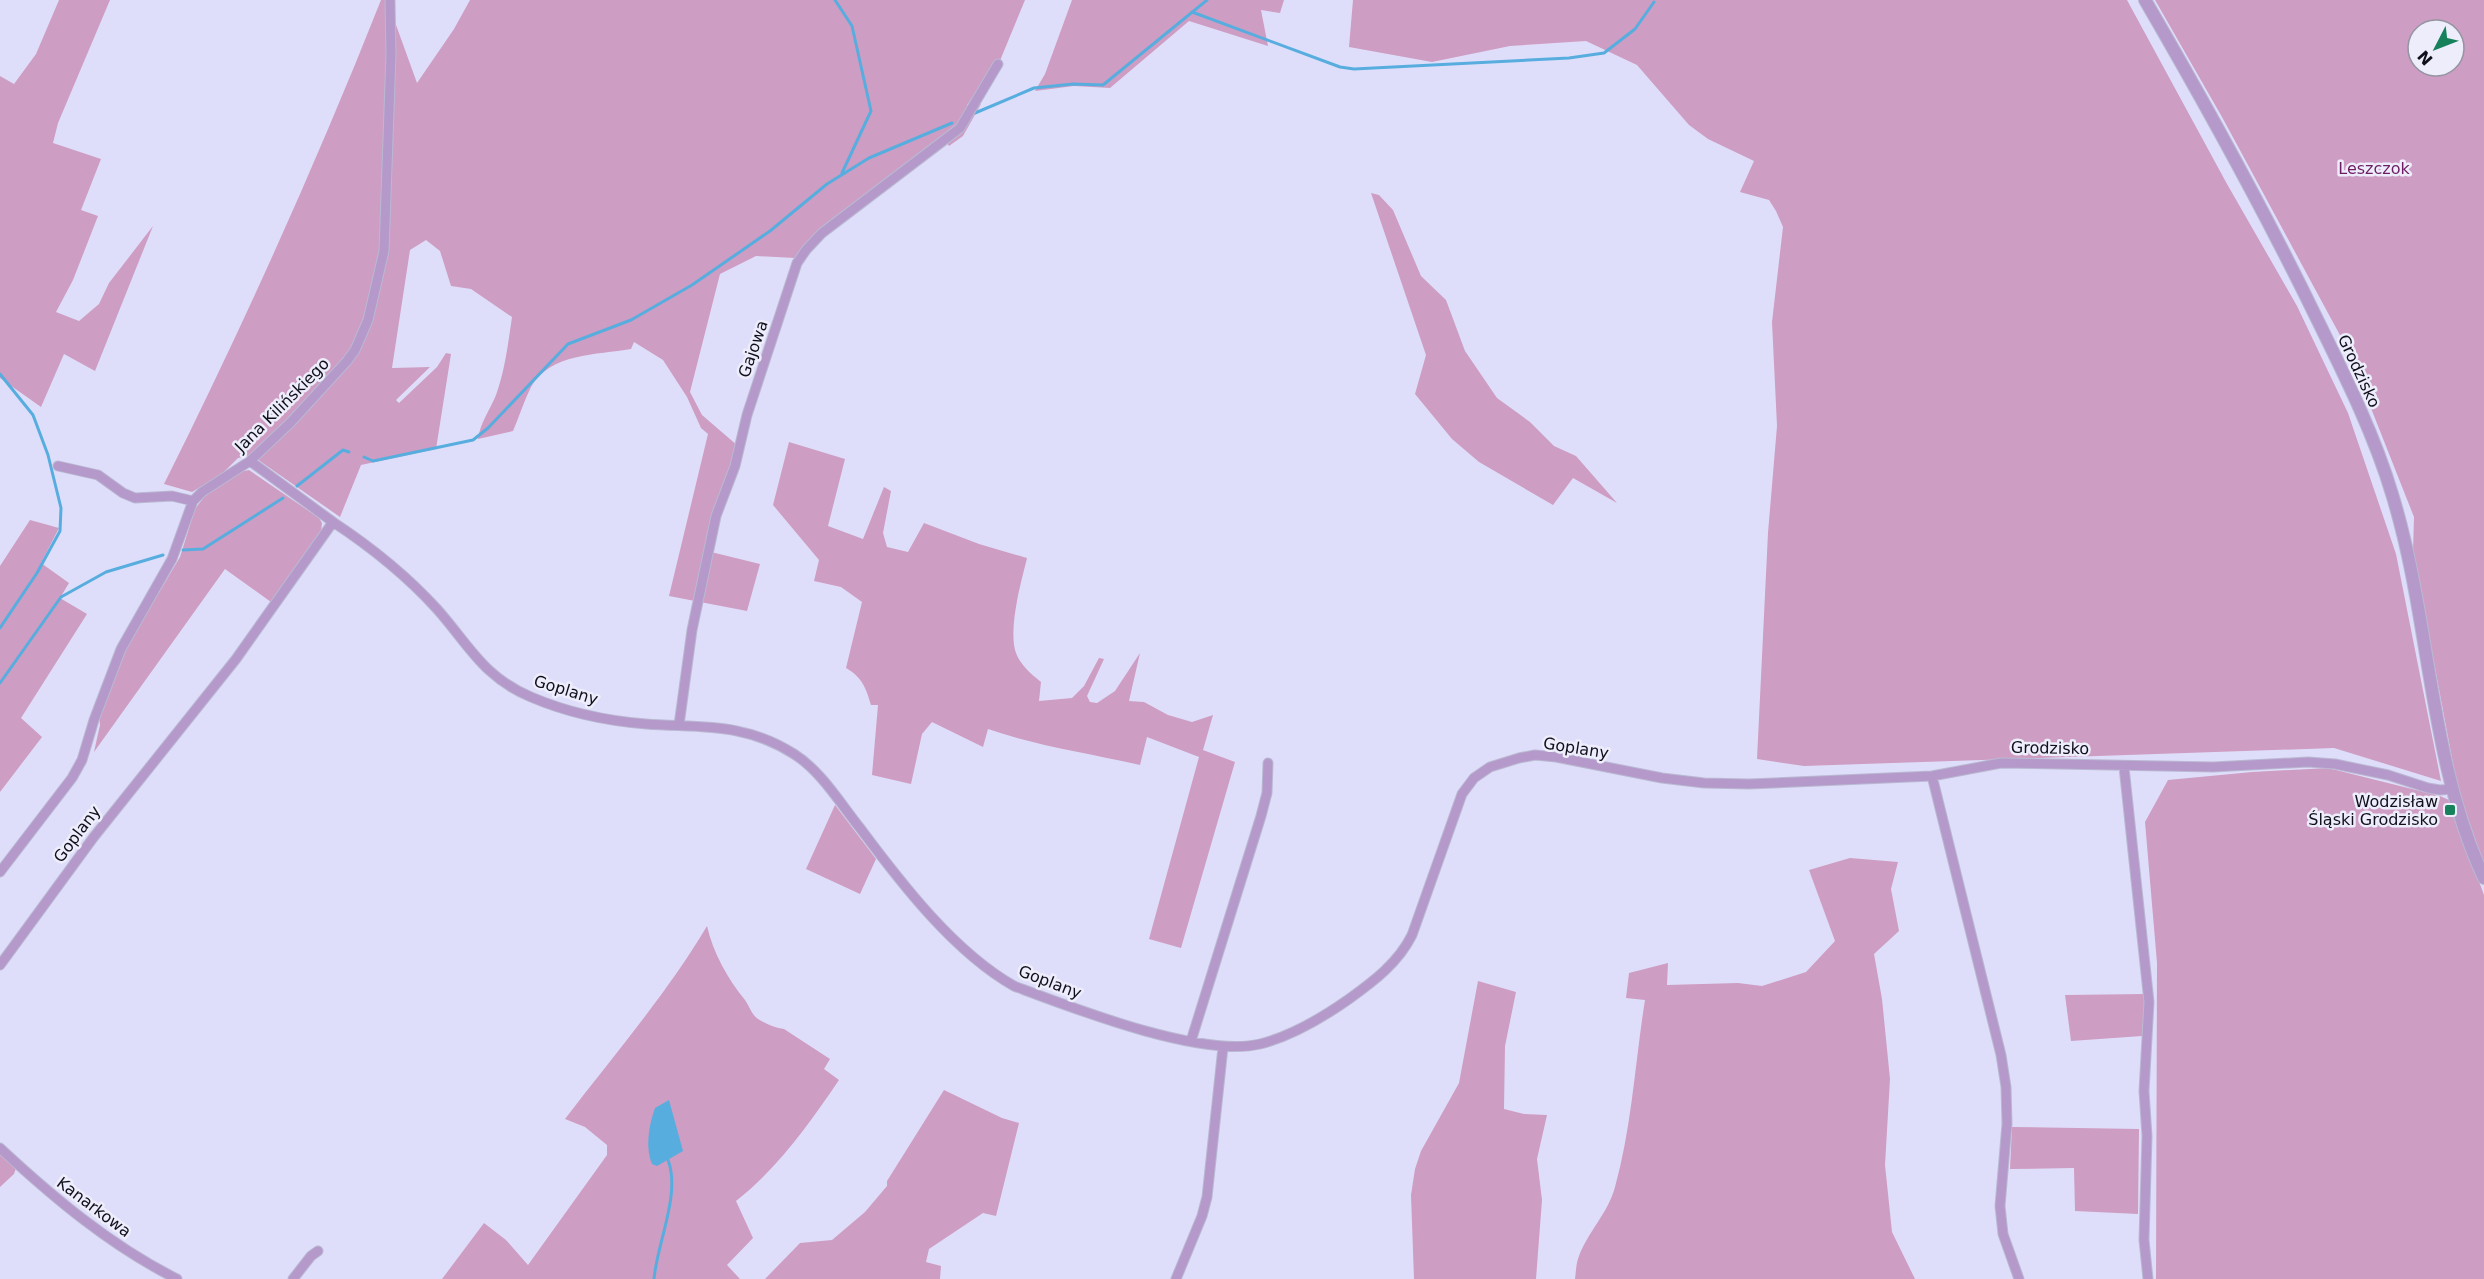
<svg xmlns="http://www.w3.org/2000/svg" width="2484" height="1279" font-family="'DejaVu Sans',sans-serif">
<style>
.green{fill:#ce9dc3;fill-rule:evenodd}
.water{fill:#58addf}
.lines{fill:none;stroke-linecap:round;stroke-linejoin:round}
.stream{stroke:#58addf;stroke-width:3}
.minor-casing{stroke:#bab9d2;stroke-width:11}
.tertiary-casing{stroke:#bab9d2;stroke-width:14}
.minor{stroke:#b599ca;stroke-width:9}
.tertiary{stroke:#b599ca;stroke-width:12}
.poi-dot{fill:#17815c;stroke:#ededfb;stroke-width:2}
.labels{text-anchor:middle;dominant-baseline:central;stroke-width:5;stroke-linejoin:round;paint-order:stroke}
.park-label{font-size:16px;fill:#6d1c61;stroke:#ededfb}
.street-label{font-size:16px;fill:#100f1b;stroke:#ededfb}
.poi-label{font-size:16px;fill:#100f1b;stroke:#ededfb;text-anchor:end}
</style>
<rect width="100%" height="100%" fill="#dfdefa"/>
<path class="green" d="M59,0H110L58,123L53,143L101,159L81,210L98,216L73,280L56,312L79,321L99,304L109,283L153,226L95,371L64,354L41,407L0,378V76L14,84L36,54Z
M381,0H387L417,83L454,29L470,0H1025L999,63L967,105L981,104L963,136L949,146L944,138L825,227L795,258L756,256L720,274L690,392L702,415L738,446L707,551L760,564L747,611L669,596L708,434L701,428L687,397L663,360L634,342L631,349C597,355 550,353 531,387C524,401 519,417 513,431L478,439C480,423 490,410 496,395C505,370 508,344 512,317L471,289L451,286L440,251L426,240L410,250L392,368L430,367L396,400L399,403L437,367L446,353L451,354L436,449L361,465L340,517L251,455L238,458L222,474L192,492L164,484C243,326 316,164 381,0Z
M1072,0H1284L1280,13L1261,10L1268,46L1189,21L1110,88L1074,86L1035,91L1045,74Z
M1353,0H2127L2227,184L2297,306L2348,413L2396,554L2441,781L2334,748L1804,766L1757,759L1768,533L1777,426L1772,322L1783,227L1776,211L1769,200L1740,192L1754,161L1708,139L1689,125L1637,65L1586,41L1510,46L1432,62L1349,47Z
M2155,0H2484V864L2458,790L2413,551L2414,517L2348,350L2222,117ZM2418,30H2454V66H2418Z
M1371,193L1379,195L1393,210L1421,276L1446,300L1465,351L1497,398L1530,422L1554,446L1576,456L1617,503L1573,478L1553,505L1479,462L1452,439L1415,394L1426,355Z
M789,442L845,459L828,526L863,539L884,487L891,491L883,533L887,547L908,552L924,523L979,544L1027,558C1021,583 1009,624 1015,650C1019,664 1030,673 1041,682L1039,701L1072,698L1084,686L1099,658L1104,659L1087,696L1090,702L1097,703L1115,691L1140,653L1129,701L1144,702L1168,715L1192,722L1213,715L1203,750L1235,762L1181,948L1149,939L1199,757L1147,737L1140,765C1089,753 1037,746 988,729L983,747L932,722L922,734L911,784L872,775L878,705H871C866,688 862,677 846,668L862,602L841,587L814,581L819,560L773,505Z
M249,470L319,518L322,523L321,531L271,602L225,569L94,752L100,725L99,716L125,650L180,557L195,509L204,497L239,472Z
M30,520L59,528L41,563L69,583L60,598L87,614L21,718L42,737L0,792V566Z
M2328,768L2440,796L2449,800L2484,895V1279H2156L2157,963L2145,822L2168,780L2252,772Z
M835,805L876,859L860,894L806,869Z
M1850,858L1898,862L1891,889L1899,931L1874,954L1882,999L1890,1079L1885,1165L1892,1232L1915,1279H1575C1576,1272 1576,1263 1579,1256C1588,1232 1608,1213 1615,1187C1632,1126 1635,1062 1645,1000L1626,998L1629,973L1668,963L1667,985L1738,983L1762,986L1806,972L1835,941L1809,870Z
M707,926C713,953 728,979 745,1000C750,1007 751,1014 758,1019C766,1024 775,1028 784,1029L830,1059L824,1069L839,1080C809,1124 778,1168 736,1201L753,1238L727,1265L740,1279H442L484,1223L506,1240L528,1265L607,1155V1145L585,1127L565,1119C613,1056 666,995 707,926Z
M1478,981L1516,992L1505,1046L1504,1109L1524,1114L1547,1115L1537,1159L1542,1200L1536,1279H1414L1411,1195L1415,1169L1421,1151L1459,1083Z
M2145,994L2142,1036L2071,1041L2065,995Z
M944,1090L1002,1118L1019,1123L996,1216L983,1213L929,1249L926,1262L941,1266L940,1279H765L800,1243L832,1240L865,1212L887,1186V1181Z
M2012,1127L2139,1129L2138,1214L2075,1211L2074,1168L2010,1169Z
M0,1153L16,1168L14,1174L0,1187Z"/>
<path class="water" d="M669,1100L683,1151L657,1166L652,1164C645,1147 649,1125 655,1108Z"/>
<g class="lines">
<path class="stream" d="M835,0L852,26L871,111L842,173
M1192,12L1340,67L1354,69L1569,58L1604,53L1635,29L1654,2
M975,113L1034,88L1073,84L1103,85L1207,0
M0,374L33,415L48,455L61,508L60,531L37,573L0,628
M364,457L373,461L473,440L488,428L568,344L631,320L692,285L770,231L827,184L869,158L952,123
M297,486L343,450L349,452
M183,550L203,549L283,498
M0,683L61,597L106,572L163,555
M654,1279C657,1243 681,1194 668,1160"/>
<g class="minor-casing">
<path id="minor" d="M250,461L333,522
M58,466L98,475L123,493L135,498L172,496L193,501
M679,725L692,630L716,516L735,466L747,415L797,263L806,250L822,233L960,128L998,64
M2124,767L2149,1002L2144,1091L2147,1136L2144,1240L2148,1279
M1932,776L2001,1055L2006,1087L2007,1124L2000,1206L2003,1234L2019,1279
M0,872L72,778L82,760L94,720L121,649L172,559L193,501L202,492L250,461L291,422L347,361L355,350L368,320L384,251L391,54L390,0
M0,965L93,838L236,659L333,522C371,547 406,575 437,609C469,645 483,677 531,697C566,712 608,721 646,724C701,728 744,722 794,754C821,771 840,803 860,828C901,883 954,952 1014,986C1073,1008 1200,1058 1260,1044C1292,1036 1322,1018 1349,999C1374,981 1398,963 1412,935L1462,794L1474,778L1490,767L1519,758L1535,755L1556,757L1662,778L1704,783L1749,784L1932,776L2001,763L2213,767L2308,762L2335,764L2388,775L2428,788L2440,790L2453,789
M1191,1041L1261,816L1267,793L1268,763
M0,1148C54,1198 111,1246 177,1279
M293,1279L311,1256L318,1251
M1176,1279L1202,1216L1207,1197L1223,1047"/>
</g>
<g class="tertiary-casing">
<path id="tertiary" d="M2145,0C2206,105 2264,210 2317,319C2345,376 2374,434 2392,494C2431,620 2428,758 2484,878"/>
</g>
<use href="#minor" class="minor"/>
<use href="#tertiary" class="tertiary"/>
</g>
<rect class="poi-dot" x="2444" y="804" width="12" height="12" rx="3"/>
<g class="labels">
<g class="park-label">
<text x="2374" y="168">Leszczok</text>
</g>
<g class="street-label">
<text transform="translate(753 349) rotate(-71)">Gajowa</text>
<text transform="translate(2359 371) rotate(65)">Grodzisko</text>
<text transform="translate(282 405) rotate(-45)">Jana Kilińskiego</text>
<text transform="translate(566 690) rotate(17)">Goplany</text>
<text transform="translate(1576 748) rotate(9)">Goplany</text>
<text transform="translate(2050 748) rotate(1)">Grodzisko</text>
<text transform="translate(77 834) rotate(-53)">Goplany</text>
<text transform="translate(1050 982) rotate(21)">Goplany</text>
<text transform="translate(94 1207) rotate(37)">Kanarkowa</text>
</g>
<g class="poi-label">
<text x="2438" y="801">Wodzisław<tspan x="2438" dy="18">Śląski Grodzisko</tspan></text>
</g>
</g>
<g transform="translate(2436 48) rotate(228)"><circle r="28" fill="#ededfb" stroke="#9594a1" stroke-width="1.5"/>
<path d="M0-4.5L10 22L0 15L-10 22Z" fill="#17815c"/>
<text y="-9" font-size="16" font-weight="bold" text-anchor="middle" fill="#100f1b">N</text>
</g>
</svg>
